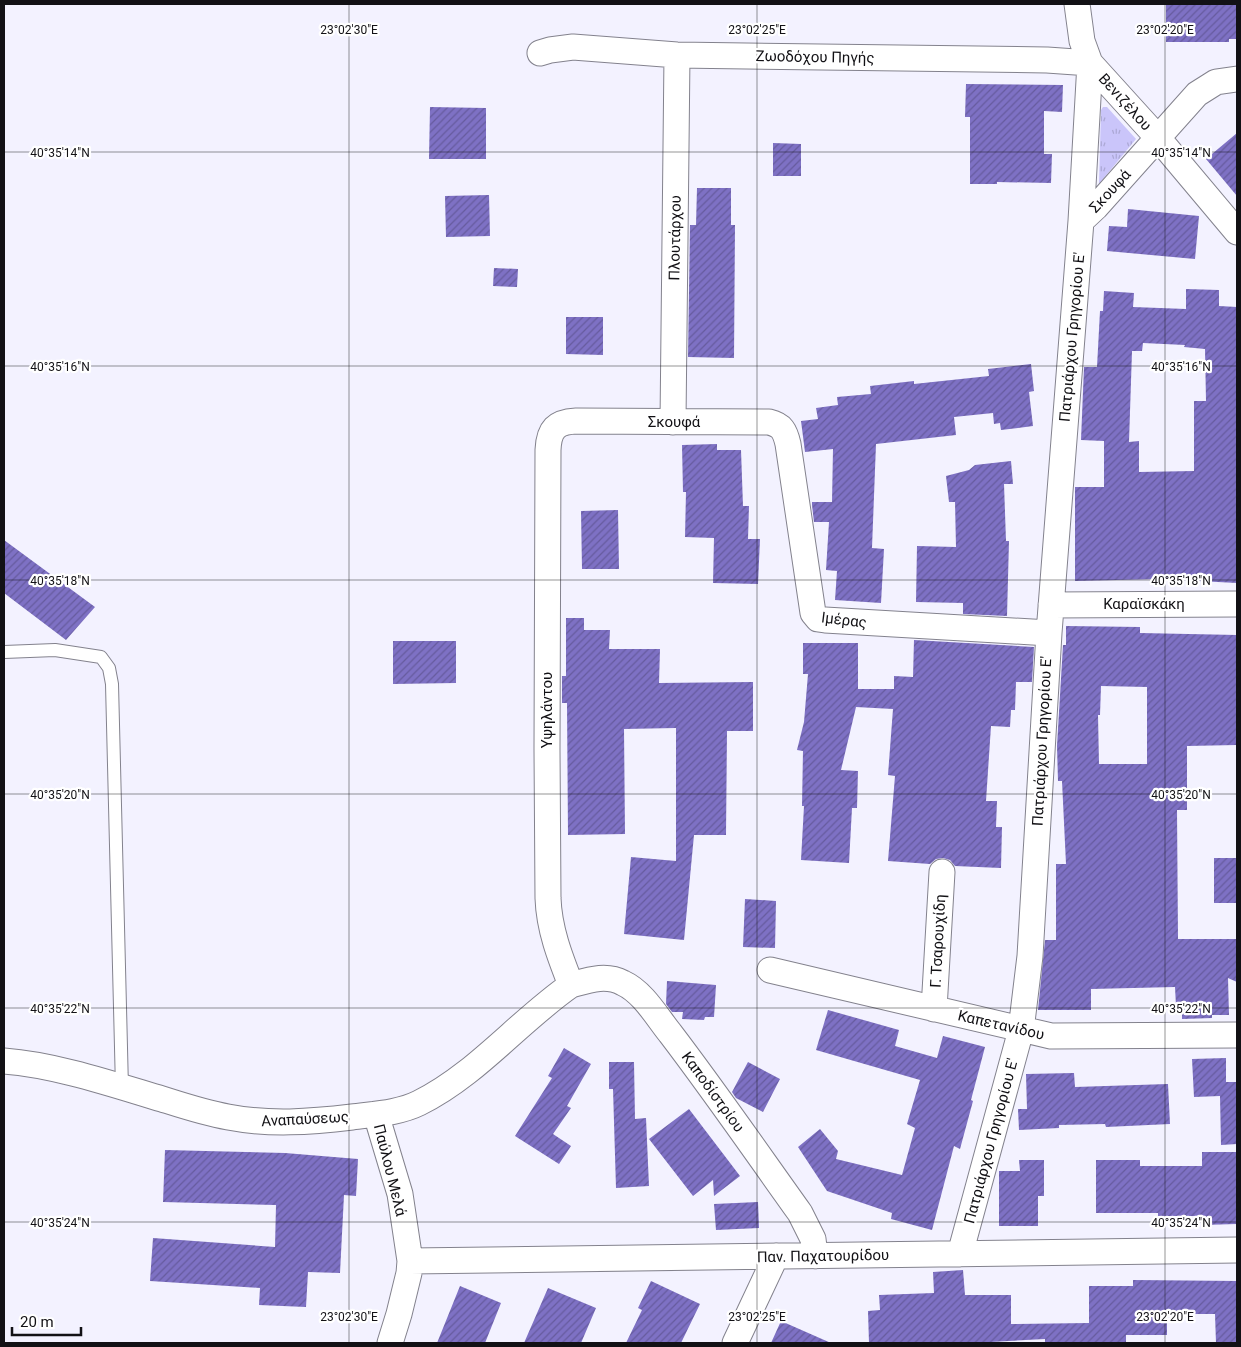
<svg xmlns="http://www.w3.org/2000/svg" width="1241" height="1347" font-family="Roboto,sans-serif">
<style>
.grass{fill:url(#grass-tufts)}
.building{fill:url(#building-hatch);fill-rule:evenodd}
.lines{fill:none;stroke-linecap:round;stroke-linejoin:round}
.lane-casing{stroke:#83828d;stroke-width:14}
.street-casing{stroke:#83828d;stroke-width:27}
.lane{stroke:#fff;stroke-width:12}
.street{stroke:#fff;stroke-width:25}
.ticks{fill:none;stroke:#121115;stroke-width:1;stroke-opacity:0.45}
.labels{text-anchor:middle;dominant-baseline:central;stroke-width:4.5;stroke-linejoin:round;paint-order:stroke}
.street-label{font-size:15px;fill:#121115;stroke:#fff}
.ticks-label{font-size:12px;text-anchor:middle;fill:#121115;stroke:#fff;stroke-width:4.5;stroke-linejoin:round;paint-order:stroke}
</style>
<defs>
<pattern id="grass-tufts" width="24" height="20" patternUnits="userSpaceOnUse" patternTransform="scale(1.25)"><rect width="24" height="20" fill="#cac5fa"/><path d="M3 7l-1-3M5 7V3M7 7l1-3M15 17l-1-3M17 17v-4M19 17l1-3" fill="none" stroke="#aca8d5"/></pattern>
<pattern id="building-hatch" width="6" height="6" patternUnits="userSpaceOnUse" patternTransform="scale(1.25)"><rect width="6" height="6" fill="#7e71c4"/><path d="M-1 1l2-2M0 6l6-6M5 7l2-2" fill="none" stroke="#665b9e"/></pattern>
</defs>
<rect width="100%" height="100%" fill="#f3f2ff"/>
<path class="grass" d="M1103,107H1107L1136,139L1099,184L1101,110Z"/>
<path class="building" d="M1166,4H1237V39H1229V42H1166Z
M966,84L1063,85L1062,112L1044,111V154H1052L1051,183L997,182V184H970V117H965Z
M430,107L486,108V159H429Z
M1237,133V196L1206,159Z
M773,143L801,144V176H773Z
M697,188H731V225H735L734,358L688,357L690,225H696Z
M489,195L490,236L446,237L445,196Z
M1128,209L1199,216L1195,259L1107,251L1109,226L1127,227Z
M494,268L518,269L517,287L493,286Z
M1186,289L1219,290V306L1237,307V583L1159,579L1075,581V487H1104V441L1081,440L1084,367H1097L1100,311H1103L1104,291L1134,293L1133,307L1186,309ZM1143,343L1185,345L1184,347L1205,349L1206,401H1194V471L1139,472V441L1129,442L1132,351H1142Z
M566,317H603V355L566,354Z
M1031,364L1034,391L1029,392L1033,426L1001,430L1000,423L994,424L993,413L954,417L956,435L876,444L872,548L884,549L881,603L835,600L837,571L826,570L829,522H814L812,505V502H832L833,449L805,452L801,421L818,419L816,408L838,405L837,397L871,394L870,386L914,381V384L989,376L988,369Z
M717,444V450H741L743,506H749L748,539H760L758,584L713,583L714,538L685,537L686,492H683L682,445Z
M1011,461L1013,484H1004L1006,541H1009L1007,616L963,614V603L916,602L917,546L956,547L955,502H949L946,476L969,470L975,465Z
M618,510L619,569H582L581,511Z
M4,540L95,607L66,640L4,593Z
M566,618H584V630H610L609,649H660L659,683L753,682V731H727L726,835H694L684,940L624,934L631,857L676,861V728L624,729L625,834L568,835L567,703H562V676H566Z
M1066,626L1140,627V633L1237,635V745L1187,746V810H1177L1178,939H1237V982L1228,978L1229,1015H1212V1018L1182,1019V1006H1176L1175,987L1091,989V1010H1038L1045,940H1056V864H1066L1062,781H1058L1057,746L1063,645H1066ZM1101,686L1147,687V764H1099L1098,715H1100Z
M914,640L1034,647L1032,682H1016L1015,710H1011L1010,727L991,726L986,801H997L996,827H1002L1001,868L955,866L950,860L943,858L936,859L930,864L888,861L895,776L888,775L893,709L856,707L841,770L858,771L857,808H852L849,863L801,860L804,806H802L803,751L797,750L804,722L808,674H803V643H858V689H894V676L913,677Z
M393,641H456V683L393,684Z
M1214,858H1237V903H1214Z
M745,899L776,901L775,948L743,947Z
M667,981L716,985L714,1017H705L704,1020L682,1019L683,1012H672L666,1004Z
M828,1010L899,1030L895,1046L937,1058L943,1036L985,1047L971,1100L973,1101L960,1149L954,1146L932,1230L891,1219L892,1213L827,1191L798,1147L820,1129L838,1151L836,1159L902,1175L915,1128L907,1124L920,1080L816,1050Z
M564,1048L591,1064L567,1106L571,1108L553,1134L571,1146L559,1164L515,1136L552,1078L548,1076Z
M1226,1058V1082H1237V1144L1221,1145L1220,1096L1194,1097L1192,1059Z
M609,1062H634L635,1119L646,1118L649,1186L616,1188L613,1089H609Z
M748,1062L780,1079L763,1112L736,1098L732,1092Z
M1074,1073L1075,1087L1168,1084L1170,1124L1106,1127L1105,1124L1059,1125V1128L1019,1130L1018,1109H1027L1026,1074Z
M689,1109L740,1176L714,1196L713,1180L693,1196L649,1139Z
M165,1150L285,1153L358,1159L356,1196L344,1195L340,1273L308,1272L306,1307L259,1305L260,1288L150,1281L153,1238L275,1247L276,1205L163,1202Z
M1202,1152H1237V1224L1202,1225V1216H1158V1213H1096V1160H1140V1166H1202Z
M1019,1160H1044V1196H1038V1226H999V1171H1020Z
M758,1202L759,1228L716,1230L714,1204Z
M963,1270L965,1295H1011V1324L1089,1323V1286H1133V1280L1237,1281V1343H1216L1215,1314H1167V1335H1126V1343H1045V1339L973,1343H869L868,1311L880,1310L879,1295L934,1293L933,1272Z
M651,1281L700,1304L681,1343H626L642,1310L638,1308Z
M460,1286L501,1303L485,1343H437Z
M548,1288L596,1308L581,1343H524Z
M781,1321L831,1343H771Z"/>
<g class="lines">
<g class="lane-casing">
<path id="lane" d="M4,652L55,650L101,657L109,668L112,684L122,1088"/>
</g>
<g class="street-casing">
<path id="street" d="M1077,4L1082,41L1090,63L1158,138L1237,232
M540,53L550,50L573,47L677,55L1047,60L1090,63
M1081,221L1096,207L1197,94L1216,82L1237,79
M673,422L677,55
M1051,605L1237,604
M770,970L1051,1036L1237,1035
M571,985C560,957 549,929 548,898L547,749L548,450C549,429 556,422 576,421L769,422C782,425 785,431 788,444L813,613L818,619L825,620L1049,633
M934,1009L942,872
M4,1061C56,1065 112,1084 162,1099C184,1106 205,1113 228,1117C269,1125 311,1122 352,1117C374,1114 399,1113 419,1103C476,1075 519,1021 571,985C589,980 606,974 623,983C643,992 657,1017 670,1033C715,1092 757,1153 800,1213L813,1239L815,1256
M376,1114L400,1194L410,1261L409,1273L399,1314L390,1343
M960,1254L1021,1030L1030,956L1049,633L1081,221L1090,63
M410,1261L1237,1250
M735,1343L776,1256"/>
</g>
<use href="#lane" class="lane"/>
<use href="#street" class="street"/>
</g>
<path class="ticks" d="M349,4V1343M757,4V1343M1165,4V1343M4,152H1237M4,366H1237M4,580H1237M4,794H1237M4,1008H1237M4,1222H1237"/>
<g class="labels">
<g class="street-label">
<text transform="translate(815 57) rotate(1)">Ζωοδόχου Πηγής</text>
<text transform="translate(1125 102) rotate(48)">Βενιζέλου</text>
<text transform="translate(1110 191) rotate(-47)">Σκουφά</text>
<text transform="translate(675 238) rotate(-89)">Πλουτάρχου</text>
<text transform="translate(1072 337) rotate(-85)">Πατριάρχου Γρηγορίου Ε'</text>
<text x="674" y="422">Σκουφά</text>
<text x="1144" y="604">Καραϊσκάκη</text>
<text transform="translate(844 620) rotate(7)">Ιμέρας</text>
<text transform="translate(547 710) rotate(-90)">Υψηλάντου</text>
<text transform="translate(1042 741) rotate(-87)">Πατριάρχου Γρηγορίου Ε'</text>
<text transform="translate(938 941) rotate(-87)">Γ. Τσαρουχίδη</text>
<text transform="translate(1001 1025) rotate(13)">Καπετανίδου</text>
<text transform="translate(713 1092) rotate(54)">Καποδίστρίου</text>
<text transform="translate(305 1119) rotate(-3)">Αναπαύσεως</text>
<text transform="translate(991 1141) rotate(-75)">Πατριάρχου Γρηγορίου Ε'</text>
<text transform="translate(390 1170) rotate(76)">Παύλου Μελά</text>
<text transform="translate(823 1256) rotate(-1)">Παν. Παχατουρίδου</text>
</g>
</g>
<g class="ticks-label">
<text x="349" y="34">23°02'30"E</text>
<text x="757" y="34">23°02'25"E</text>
<text x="1165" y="34">23°02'20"E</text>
<text x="1181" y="157">40°35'14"N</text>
<text x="60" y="157">40°35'14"N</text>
<text x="1181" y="371">40°35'16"N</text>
<text x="60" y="371">40°35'16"N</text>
<text x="1181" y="585">40°35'18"N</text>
<text x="60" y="585">40°35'18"N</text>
<text x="1181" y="799">40°35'20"N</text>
<text x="60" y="799">40°35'20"N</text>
<text x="1181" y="1013">40°35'22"N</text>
<text x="60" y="1013">40°35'22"N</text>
<text x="1181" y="1227">40°35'24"N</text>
<text x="60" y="1227">40°35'24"N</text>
<text x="349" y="1321">23°02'30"E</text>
<text x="757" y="1321">23°02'25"E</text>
<text x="1165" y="1321">23°02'20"E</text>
</g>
<rect width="1241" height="1347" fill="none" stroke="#121115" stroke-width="10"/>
<path d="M12 1327v8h69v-8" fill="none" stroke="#121115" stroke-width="2.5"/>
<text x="20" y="1327" font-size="15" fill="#121115" stroke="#ffffff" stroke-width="4" paint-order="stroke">20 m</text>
</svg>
